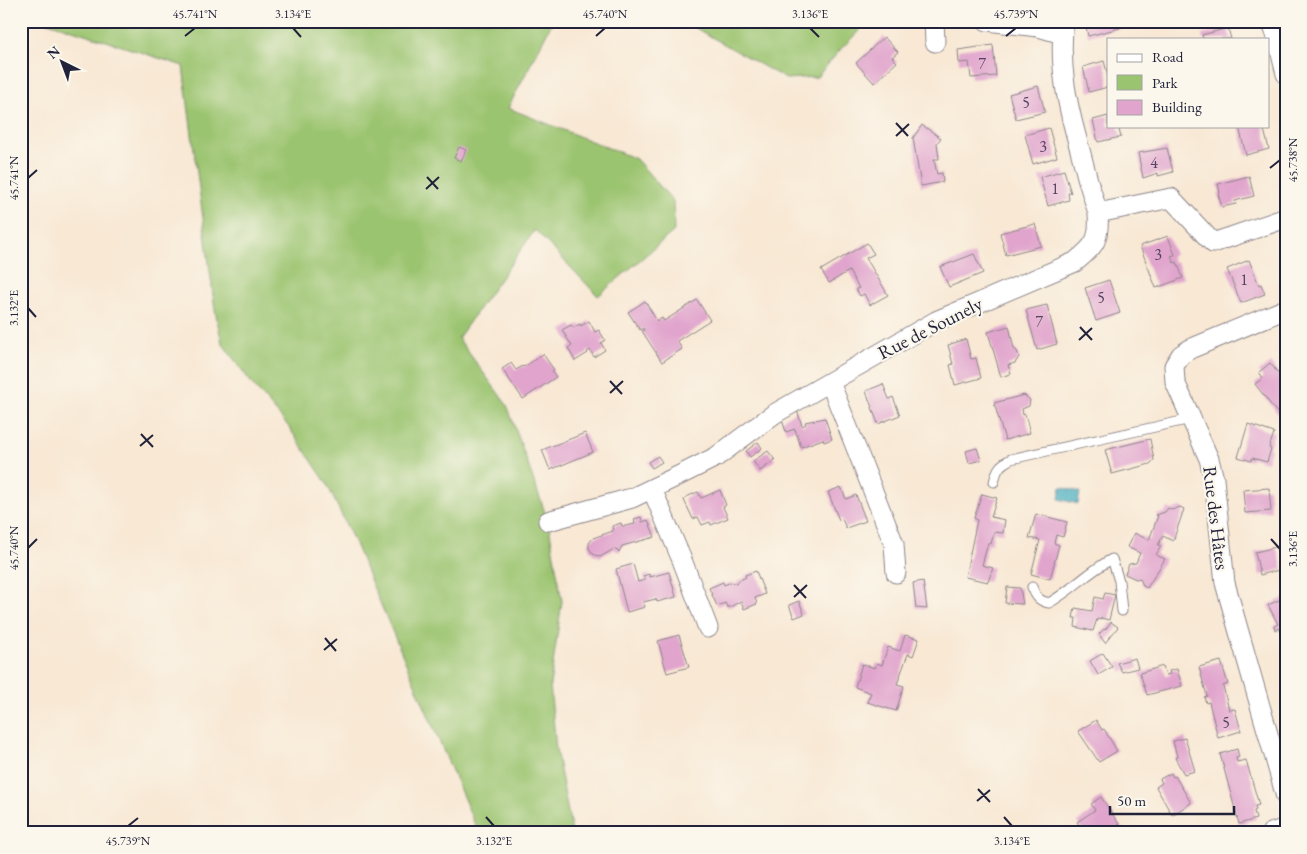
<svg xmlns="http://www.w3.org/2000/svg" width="1307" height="854" font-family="'EB Garamond',serif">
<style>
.green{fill:#9bc470;stroke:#5e7356}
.water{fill:#3faabe;stroke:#30667c}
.building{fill:#e1a5cd}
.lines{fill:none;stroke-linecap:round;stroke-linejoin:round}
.lane-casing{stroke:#8d8588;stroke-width:11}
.street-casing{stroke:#8d8588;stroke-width:21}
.lane{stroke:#fff;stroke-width:9}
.street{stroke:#fff;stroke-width:19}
.ticks{fill:none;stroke:#22223b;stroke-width:2}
.labels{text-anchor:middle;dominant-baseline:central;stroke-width:4.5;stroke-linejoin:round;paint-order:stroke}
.number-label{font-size:16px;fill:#524360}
.street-label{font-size:19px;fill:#22223b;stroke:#fbf7ec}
.neatline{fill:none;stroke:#22223b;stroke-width:2}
.ticks-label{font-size:12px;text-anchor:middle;fill:#22223b}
</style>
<rect width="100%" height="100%" fill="#fbf7ec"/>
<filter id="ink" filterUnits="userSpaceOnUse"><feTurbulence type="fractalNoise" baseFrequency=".02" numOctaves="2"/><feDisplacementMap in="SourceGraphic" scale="10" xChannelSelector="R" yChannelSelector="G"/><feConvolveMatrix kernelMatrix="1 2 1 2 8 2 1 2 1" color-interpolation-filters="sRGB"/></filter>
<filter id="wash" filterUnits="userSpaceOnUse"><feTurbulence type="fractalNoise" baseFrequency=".0096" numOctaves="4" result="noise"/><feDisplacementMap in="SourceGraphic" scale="20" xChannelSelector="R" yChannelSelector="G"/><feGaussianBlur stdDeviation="1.12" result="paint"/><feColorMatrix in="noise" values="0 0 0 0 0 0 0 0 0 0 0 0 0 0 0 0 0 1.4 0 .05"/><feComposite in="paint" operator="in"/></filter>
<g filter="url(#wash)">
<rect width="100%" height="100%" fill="#f8e8d4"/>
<path class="green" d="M45,21H553L508,108L636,159L673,201L674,231L598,296L535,230L458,338L507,405L548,521L562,601L550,685L556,749L572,833H483L476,827L352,537L326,482L288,426L253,385L222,343L215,310L183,66Z
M683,21H869L840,50L817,77L786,79Z"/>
<path class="water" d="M1061,487L1080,492L1078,504L1059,499Z"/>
<g id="blocks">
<path class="building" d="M1088,21H1119L1120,28L1088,36L1085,23Z
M1228,28L1231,39H1203L1202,35Z
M884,37L898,52L892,57L897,62L874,83L856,63Z
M993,45L996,76L971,78L969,62L959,63L958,50Z
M1104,61L1108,76V87L1089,92L1083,67Z
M1038,86L1045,112L1016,119L1009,94Z
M1108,116V126H1118L1121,137L1098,142L1093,120Z
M922,125L941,138L937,143L939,159H934L937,174L942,173L943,182L921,186L913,138Z
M1243,126H1263L1269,149L1246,155L1239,127Z
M1049,128L1057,157L1033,164L1025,135Z
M459,147L466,150L461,161L454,158Z
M1167,148L1173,172L1158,176V173L1143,178L1138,153Z
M1064,170L1071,193H1068L1069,200L1048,206L1040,177Z
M1249,176L1254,196L1235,201L1236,204L1222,207L1218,194L1220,193L1218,184Z
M1035,224L1041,246L1006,255L1000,233Z
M1168,236L1175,255L1171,256L1174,263L1177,262L1183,278L1156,288L1140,246Z
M867,243L874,254L866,258L888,295L870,305L864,294L860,296L856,289L859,288L849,271L829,283L821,270Z
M974,254L983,273L949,287L940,267Z
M1249,260L1259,285L1261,284L1265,294L1241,303L1227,269Z
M1109,280L1120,313L1096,321L1085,288Z
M697,300L710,320L677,341L682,349L662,362L642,331L644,330L643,328L640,330L628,312L645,301L657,321L662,318L664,321Z
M1047,305L1057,344L1037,350L1026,310Z
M589,321L595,332L599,330L605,340L601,343L605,350L594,357L590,350L587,352L588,353L575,361L568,348L572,346L562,330L571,325L573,328L580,324L581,326Z
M1009,326L1014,349L1017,351L1019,357L1015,363L1008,365L1011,374L1001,377L988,332Z
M966,339L971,359L976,358L981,378L955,385L950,365L953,364L948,345Z
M543,354L554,370L552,371L556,377L523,399L502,369L511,363L516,370L523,366L524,367Z
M1270,363L1286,383V408L1278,414L1255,384L1263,378L1259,372Z
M883,384L889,399L893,397L900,415L878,424L866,391Z
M1024,395L1030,400L1029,406L1022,409L1023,415L1025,414L1030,433L1005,440L994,403Z
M797,410L802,426L806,424L805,422L825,418L832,439L824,442L823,439L801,447L795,429L786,432L782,420Z
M1248,424L1274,433L1269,448L1271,449L1267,462L1252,458L1251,461L1238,457Z
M585,433L593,452L550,470L542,450Z
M1150,439L1154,460L1150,464L1112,474L1105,450Z
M758,442L762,448L750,457L746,451Z
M977,448L981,460L969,463L966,451Z
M768,451L775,460L760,471L753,461Z
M658,456L662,462L652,468L648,462Z
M841,487L846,499L856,495L866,521L846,528L842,519L839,520L828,492Z
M1269,488L1271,511L1245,513L1243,490Z
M720,490L726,505L723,507L728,518L711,525L710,522L702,525L698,517L693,519L684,500L686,497L698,492L701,498Z
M982,494L997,498L991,517L1005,520L1003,533L994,532L991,544L988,543L982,565L993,568L988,582L965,577L977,520L974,518Z
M1180,507L1184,509L1173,541L1163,536L1158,545L1161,546L1156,555L1165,559L1147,588L1143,586L1140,578L1136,579L1125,574L1129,564L1136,563L1140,553L1127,547L1134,533L1149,540L1158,516L1156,515L1165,512L1168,508L1172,510Z
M1036,514L1067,522L1063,537L1056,535L1054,543L1059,545L1050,579L1031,574L1040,540L1029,538Z
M641,517L642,522L648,520L655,537L622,546L619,552L614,549L600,557L593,554L589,548V543L593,538L613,531L612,526L621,523L622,526H626L635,524L634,519Z
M1276,547L1283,569L1260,575L1255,552Z
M633,564L638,582L645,580L643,576L649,574L650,577L669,572L676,597L657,602L656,599L643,602L645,607L627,612L616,569Z
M756,571L765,594L755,598L757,604L744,609L741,601L730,607H727L725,603L717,606L709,588L723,582L724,585L731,582L736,584L738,581L746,577L745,575Z
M923,581L927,609L916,608L913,583Z
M1007,587L1020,588L1023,604L1005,603Z
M1105,593L1115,595L1109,620L1101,618L1100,620L1097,619L1093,631L1075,627L1076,618H1073L1075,608L1092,611L1095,597L1103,599Z
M1286,597V630L1281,632L1279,628L1275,630L1274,626L1278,624L1268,605Z
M799,601L804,614L794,618L789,605Z
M1111,622L1118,627L1105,643L1099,634L1104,629L1105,630Z
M679,635L689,667L667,673L658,641Z
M905,635L919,639L913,656L908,654L897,684L904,686L896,711L867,702L871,693L855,687L862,664L875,668L877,663L882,665L888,647L900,651Z
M1103,653L1112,667L1098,675L1090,661Z
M1135,658L1138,668L1122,672L1117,663Z
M1221,661L1228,684L1223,686L1229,710L1235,709L1241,731L1218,738L1209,702L1206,703L1204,697L1207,696L1199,667Z
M1163,666L1166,675L1170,674L1169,671L1177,669L1182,686L1147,695L1140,673Z
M1096,720L1102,730L1104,729L1117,751L1099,762L1078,731Z
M1185,738L1195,771L1184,774L1175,758L1177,757L1173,741Z
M1237,749L1239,757L1236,758L1237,762L1246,760L1259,805L1255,806L1256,810L1254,811L1256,819L1239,824L1220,754Z
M1171,773L1173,777L1175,776L1191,803L1172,815L1156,787L1162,783L1160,779Z
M1101,797L1123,830L1118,833H1084L1077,822L1095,810L1091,804Z"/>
</g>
</g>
<g filter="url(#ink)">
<use href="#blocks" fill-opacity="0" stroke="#8d8588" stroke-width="1"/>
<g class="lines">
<g class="lane-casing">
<path id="lane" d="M994,482C997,469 999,465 1011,459L1191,419
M1032,587C1036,597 1039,601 1049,603C1072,590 1089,571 1112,559L1119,581L1122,611"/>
</g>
<g class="street-casing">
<path id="street" d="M934,21L935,42
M987,21L1038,27L1062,34
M1064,21C1058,66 1068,108 1080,150C1085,171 1091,192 1098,213
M1271,21L1276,34L1286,74
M1286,309L1190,349L1181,355L1174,366L1175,382L1209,459L1214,479L1225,583L1286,797
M830,382L894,544L896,573
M652,489L682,560L708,628
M548,521L632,498L680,475L716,457L774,414L936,321L1075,262C1095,246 1100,240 1098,213L1171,198L1213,243L1286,218
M1271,833L1286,828"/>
</g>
<use href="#lane" class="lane"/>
<use href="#street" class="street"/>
</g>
</g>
<path class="ticks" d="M293,28L301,37M810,28L819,37M185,36L195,28M596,36L605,28M1006,36L1016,28M896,123L908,136M896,136L909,124M1270,168L1280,160M427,177L438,189M28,178L37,170M426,189L439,177M28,308L36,317M1080,327L1092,340M1079,340L1092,328M610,381L622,394M610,393L623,381M141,434L153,447M140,446L153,435M1271,539L1280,549M28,548L37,539M794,585L806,598M794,597L807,585M325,638L336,651M324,650L337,639M978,789L990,802M977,801L990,790M486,817L494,826M1004,817L1012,826M128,826L138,818"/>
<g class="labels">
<g class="number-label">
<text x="982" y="63">7</text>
<text x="1026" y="102">5</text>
<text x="1043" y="146">3</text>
<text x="1154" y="162">4</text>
<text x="1055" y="188">1</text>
<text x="1158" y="254">3</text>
<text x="1244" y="279">1</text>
<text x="1101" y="297">5</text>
<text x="1039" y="321">7</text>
<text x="1226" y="722">5</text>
</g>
<g class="street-label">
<text transform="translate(930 328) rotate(-27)">Rue de Sounely</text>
<text transform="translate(1216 518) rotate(83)">Rue des Hâtes</text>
</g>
</g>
<rect width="1307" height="854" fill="none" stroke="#fbf7ec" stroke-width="55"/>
<rect x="1107" y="38" width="162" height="90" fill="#fbf7ec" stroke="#a4a2a5"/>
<rect x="1117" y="54" width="25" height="8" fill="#ffffff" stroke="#a4a2a5"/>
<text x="1152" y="62" font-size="15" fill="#22223b">Road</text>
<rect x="1117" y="75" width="25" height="15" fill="#9bc470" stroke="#a4a2a5"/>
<text x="1152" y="88" font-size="15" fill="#22223b">Park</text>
<rect x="1117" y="100" width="25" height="15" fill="#e1a5cd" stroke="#a4a2a5"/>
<text x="1152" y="112" font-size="15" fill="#22223b">Building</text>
<g transform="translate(62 62) rotate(318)" stroke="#fbf7ec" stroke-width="4" paint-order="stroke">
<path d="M0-4L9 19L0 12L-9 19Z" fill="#22223b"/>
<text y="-8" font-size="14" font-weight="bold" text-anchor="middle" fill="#22223b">N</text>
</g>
<path d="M1110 806v8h124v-8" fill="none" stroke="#22223b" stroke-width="2.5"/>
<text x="1117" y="806" font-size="15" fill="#22223b" stroke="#fbf7ec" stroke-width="4" paint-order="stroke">50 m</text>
<rect x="28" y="28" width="1252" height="798" class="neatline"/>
<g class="ticks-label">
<text x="195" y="18">45.741°N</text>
<text x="293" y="18">3.134°E</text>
<text x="605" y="18">45.740°N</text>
<text x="810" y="18">3.136°E</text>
<text x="1016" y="18">45.739°N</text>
<text transform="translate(1293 160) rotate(-90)" y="4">45.738°N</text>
<text transform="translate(14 178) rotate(-90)" y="4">45.741°N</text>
<text transform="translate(14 308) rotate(-90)" y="4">3.132°E</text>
<text transform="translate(14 548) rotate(-90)" y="4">45.740°N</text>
<text transform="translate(1293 549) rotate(-90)" y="4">3.136°E</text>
<text x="128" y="845">45.739°N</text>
<text x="494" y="845">3.132°E</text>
<text x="1012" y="845">3.134°E</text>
</g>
</svg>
